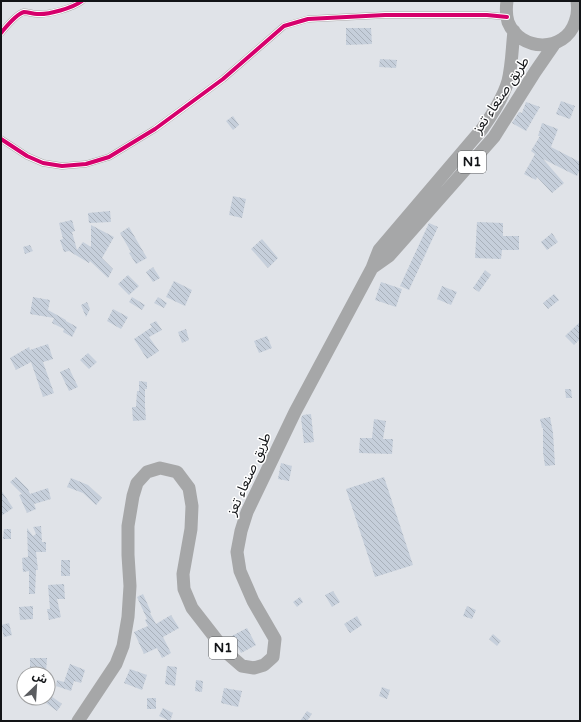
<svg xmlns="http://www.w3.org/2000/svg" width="581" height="722" font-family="'Varela Round','Noto Sans Arabic',sans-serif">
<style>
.building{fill:url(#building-back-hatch)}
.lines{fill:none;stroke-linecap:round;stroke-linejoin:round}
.street{stroke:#aaa8a9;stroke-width:7}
.highway{stroke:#a6a7a8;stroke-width:13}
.cycleway-casing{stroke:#fff;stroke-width:6}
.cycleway{stroke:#d6006c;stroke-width:4}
.labels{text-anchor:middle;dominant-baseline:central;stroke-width:3;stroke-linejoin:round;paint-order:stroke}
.shield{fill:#fff;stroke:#595a5d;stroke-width:1}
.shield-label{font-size:13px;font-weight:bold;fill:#121417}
.street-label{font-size:14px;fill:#121417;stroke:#fff}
</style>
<defs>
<pattern id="building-back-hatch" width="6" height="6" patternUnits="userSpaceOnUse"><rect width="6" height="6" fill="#c6cfdb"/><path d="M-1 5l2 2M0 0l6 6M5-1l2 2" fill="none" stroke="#a9b1bb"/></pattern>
</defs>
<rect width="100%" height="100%" fill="#e0e3e8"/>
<path class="building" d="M346,28H371L372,44L346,45Z
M380,59L397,60L396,68L379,67Z
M561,101L575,106L570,119L556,114Z
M526,102L540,107L526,131L512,123L519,112L522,113Z
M233,116L239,125L233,130L226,121Z
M542,123L558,129L551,147L580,162V169L577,176L543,159L564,183L552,193L537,177L536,180L524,174L535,154L531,151L540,136H538Z
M233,196L246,199L242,218L229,215Z
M110,211L111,222L89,223L88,213Z
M72,220L75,231L72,232L77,250L83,242L91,247V225L114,237L102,258L113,269L108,278L90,261L89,263L69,251L64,252L60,240L63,239L59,223Z
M477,222L503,223V236H519V250H502L501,259L475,258Z
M429,223L438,227L409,290L400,286Z
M129,227L147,258L136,264L129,253L131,252L120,233Z
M552,233L558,242L547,250L541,242Z
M262,239L278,258L268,268L251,249Z
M30,245L33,251L25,254L23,247Z
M153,267L160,278L153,282L146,272Z
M485,270L491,275L479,292L473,288Z
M128,275L139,286L129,295L118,284Z
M174,281L192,290L185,306L166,297Z
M381,282L402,289L396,307L375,300Z
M442,286L457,292L451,305L437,299Z
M554,294L559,300L548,309L543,303Z
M33,297L50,300L48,310L66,320V321L77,327L72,337L63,332L64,329L52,323L54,318L30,314Z
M132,297L145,305L142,310L129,302Z
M158,297L167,303L164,308L154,303Z
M87,302L90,309L86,317L81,305Z
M113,309L128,317L121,329L107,321Z
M156,321L162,330L149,337L159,351L147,359L134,339L152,327L150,324Z
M580,322V339L574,345L565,336Z
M186,329L189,340L182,343L178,332Z
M267,336L272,348L259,353L254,341Z
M48,344L53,359L43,362L54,393L43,397L31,362L16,370L10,358L29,347L30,350Z
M88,353L97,362L89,369L80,360Z
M69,368L78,387L69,391L60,372Z
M139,381L147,382V389H145V407L146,420L133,421L132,407H136L137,391H139Z
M565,389H571L572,398H566Z
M311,414L314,442L304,443L301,418L303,415Z
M550,417L553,433L555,465L545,466L543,452V428H542L540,419Z
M374,419L386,421L383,439H393L392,454L359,453L360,438H372Z
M281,463L292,466L289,481L278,479Z
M16,477L28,489L30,494L48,488L51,499L34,504L36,509L27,513L19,495L22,494L10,482Z
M384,477L413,565L375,577L346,489Z
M71,478L88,485L102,498L96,505L83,493L67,487Z
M1,490L13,508L1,516Z
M41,526L42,542H46V552H36L38,570H36L35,594H29V571L23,572L22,558L28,557L27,528L33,536L36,534L33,527Z
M4,529H11V539H3Z
M61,560H70V576H61Z
M64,584L65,599H57L61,617L49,620L47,609H50L48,585Z
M333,591L340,602L332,607L325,595Z
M143,594L151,612L150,613L156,624L171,615L179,628L163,637L171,653L162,658L157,648L144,654L134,632L148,626L145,620L147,619L137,597Z
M300,597L303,602L297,607L293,602Z
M33,606V619L20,620L19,607Z
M467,606L476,610L472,619L463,616Z
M357,616L362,625L350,633L344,624Z
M9,623L12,635L4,637L1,625Z
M247,628L256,645L241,653L232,636Z
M493,634L501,641L497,646L489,639Z
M30,658H47L46,672H30Z
M70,664L85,670L81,683L74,681L71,691L56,686L57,680L64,682Z
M167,666L177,667L175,686L165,684Z
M130,669L147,675L142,690L124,683Z
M196,680L203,681L202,692L195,691Z
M382,687L390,690L387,699L379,696Z
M224,688L242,691L238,707L221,703Z
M51,696L62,704L57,711L46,703Z
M147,698H156V709H147Z
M163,708L173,713L170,721L159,716Z
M307,711L312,714L307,721H300Z"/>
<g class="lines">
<path class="street" d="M1,33C6,27 16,14 24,12C28,12 33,14 37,14C48,15 73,8 82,1
M1,139L27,156L43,163L62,166L86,164L109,157L155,129L223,79L284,26L308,19L385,15H487L507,17"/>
<path class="highway" d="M507,1C506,8 506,15 508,22C520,52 565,53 575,22C578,15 578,8 577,1
M372,268L389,256L494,137L535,72L555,43
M78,721L116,664L123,646L128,617L130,586L128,555V526L133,496L137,483L147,472L160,468L177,472L189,488L192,506L191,529L183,574L184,589L192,608L227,653L242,666L254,668L264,665L273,657L275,639L253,601L240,571L237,552L241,531L247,512L295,412L372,268L379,250L482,129C492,115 503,98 508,81C512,65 512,48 514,31"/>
<g class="cycleway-casing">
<path id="cycleway" d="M1,33C6,27 16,14 24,12C28,12 33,14 37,14C48,15 73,8 82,1
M1,139L27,156L43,163L62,166L86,164L109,157L155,129L223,79L284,26L308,19L385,15H487L507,17"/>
</g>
<use href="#cycleway" class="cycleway"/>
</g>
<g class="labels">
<g class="shield">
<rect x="458" y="151" width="28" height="22" rx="3"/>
<rect x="209" y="637" width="28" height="22" rx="3"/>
</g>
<g class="shield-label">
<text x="472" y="162">N1</text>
<text x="223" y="648">N1</text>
</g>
<g class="street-label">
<text transform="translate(501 95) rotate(-56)">طريق صنعاء تعز</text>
<text transform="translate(249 474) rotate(-66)">طريق صنعاء تعز</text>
</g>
</g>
<rect width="581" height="722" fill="none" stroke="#121417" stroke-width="4"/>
<g transform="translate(36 686) rotate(25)"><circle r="19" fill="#ffffff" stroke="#a0a1a2"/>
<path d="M0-3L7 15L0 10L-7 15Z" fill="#5a5c60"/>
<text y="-6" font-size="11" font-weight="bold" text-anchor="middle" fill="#121417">ش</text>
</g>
</svg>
